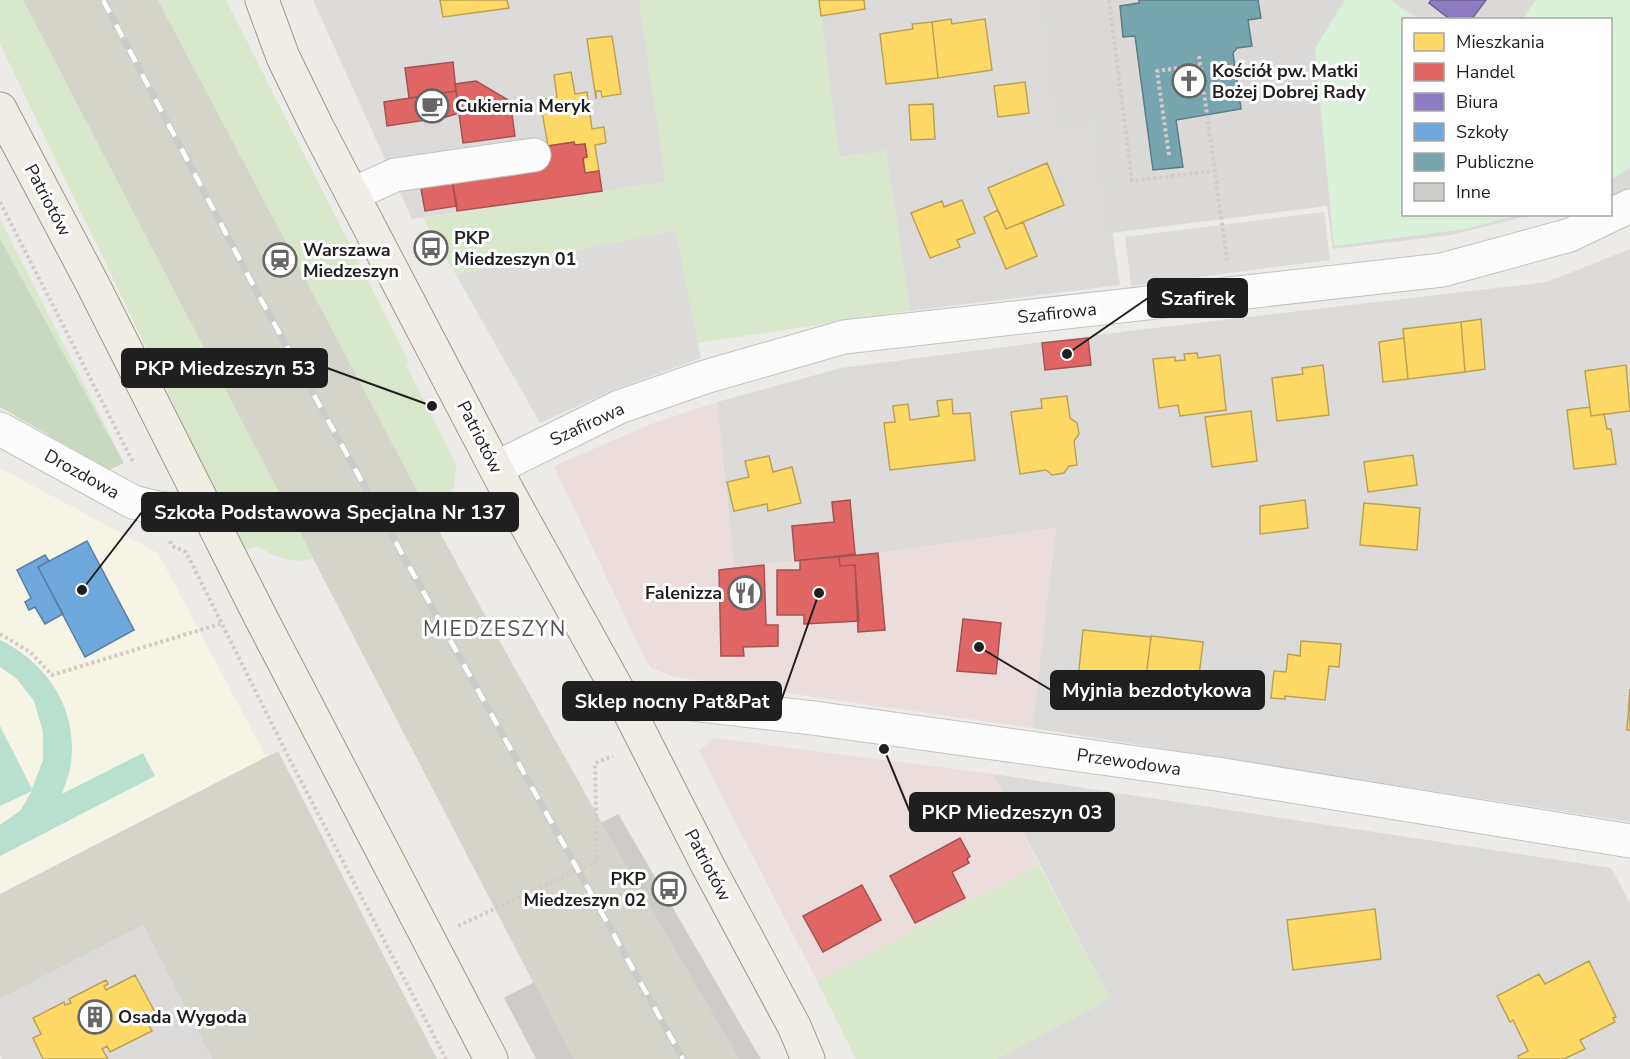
<svg xmlns="http://www.w3.org/2000/svg" width="1630" height="1059" font-family="'Nunito Sans',sans-serif">
<style>
.residential{fill:#dcdbd9}
.commercial{fill:#eadddb}
.education{fill:#f5f4e5}
.religious{fill:#dbdad9}
.construction{fill:#d5d4cb}
.grass{fill:#d9e7ca}
.forest{fill:#c9d9c0}
.park{fill:#d9f0d9}
.pitch{fill:#b8dfcf}
.parking{fill:#dddcdb}
.homes{fill:#ffd966;stroke:#bca151;stroke-width:1.5}
.shops{fill:#e06666;stroke:#a65151;stroke-width:1.5}
.offices{fill:#8e7cc3;stroke:#6d6092;stroke-width:1.5}
.schools{fill:#6fa8dc;stroke:#577fa3;stroke-width:1.5}
.public{fill:#76a5af;stroke:#5c7d84;stroke-width:1.5}
.building{fill:#ceccc9;stroke:#d0cdca;stroke-width:1.5}
.lines{fill:none;stroke-linecap:round;stroke-linejoin:round}
.minor-casing{stroke:#c3c2c0;stroke-width:35}
.major-casing{stroke:#a19887;stroke-width:35}
.path{stroke:#d5cac8;stroke-width:4;stroke-dasharray:3 3;stroke-linecap:butt}
.minor{stroke:#fcfcfc;stroke-width:33}
.major{stroke:#f0ece6;stroke-width:33}
.rail-casing{stroke:#cbcbca;stroke-width:7}
.rail{stroke:#fff;stroke-width:4.5;stroke-dasharray:14;stroke-linecap:butt}
.labels{text-anchor:middle;dominant-baseline:central;stroke-width:6;stroke-linejoin:round;paint-order:stroke}
.poi-label{font-size:18px;font-weight:bold;fill:#1f1f1f;stroke:#fff;text-anchor:start}
.street-label{font-size:18px;fill:#1f1f1f;stroke:#fff}
.quarter-label{font-size:21px;letter-spacing:1.5px;fill:#525252;stroke:#fff}
.leader{fill:none;stroke:#1f1f1f;stroke-width:2}
.callout-dot{fill:#1f1f1f;stroke:#fff;stroke-width:2}
.callout{fill:#1f1f1f;stroke:#1f1f1f;stroke-width:2}
.callout-label{font-size:20px;text-anchor:middle;font-weight:bold;fill:#fff}
</style>
<rect width="100%" height="100%" fill="#edebe8"/>
<path class="residential" d="M313,0H639L666,182L412,219Z
M819,0H1042L1058,127L1096,120L1120,285L910,311L886,151L839,157Z
M1630,249V822L1032,728L1056,528L878,553L734,567L717,402L841,368L1129,331L1547,282Z
M993,774L1611,868L1630,903V1059H996L1110,999Z
M143,925L212,1059H2L0,1055V999Z"/>
<path class="commercial" d="M717,402L734,567L878,553L1056,528L1032,728L674,677L651,668L645,659L554,466L654,423Z
M714,738L993,774L1039,865L817,981L699,751Z"/>
<path class="education" d="M0,468L158,553L266,757L0,894Z"/>
<path class="religious" d="M1042,0H1630V191L1611,203L1610,20H1404V214L1531,215L1451,235L1333,249L1327,206L1111,233L1096,120L1058,128Z"/>
<path class="construction" d="M23,0H158L425,505L485,615L602,823L741,1059H573Z
M278,751L437,1059H212L143,925L0,999V894Z"/>
<path class="grass" d="M0,0H23L313,558C295,565 274,557 258,546L246,549L197,453L0,44Z
M158,0H226L409,362L406,365L456,464L454,487L450,495L425,505Z
M639,0H819L839,157L886,151L910,311L698,343L674,230L456,275L423,218L666,182Z
M0,219L124,463L0,239Z
M1039,865L1110,999L996,1059H856L817,981Z"/>
<path class="forest" d="M0,239L124,463L109,470L0,407Z"/>
<path class="park" d="M1345,0H1391L1418,19L1404,20V214L1517,215L1466,229L1334,246L1315,48Z
M1536,0H1630V168L1611,180L1610,20L1522,19Z"/>
<path class="pitch" d="M0,640C48,663 78,710 71,763C70,774 65,784 62,794L143,753L155,776L0,856V825L20,811L32,791L0,806V726L32,789L43,760V732L34,701L17,679L0,667Z"/>
<path class="parking" d="M1324,212L1330,260L1131,286L1125,237Z
M675,230L701,358L613,390L540,423L456,275Z"/>
<path class="homes" d="M440,0H507L509,8L443,17Z
M819,0H864L865,9L821,16Z
M951,19L952,24L985,19L992,70L938,78L932,22Z
M932,22L938,78L886,84L880,34L913,29L912,24Z
M612,36L621,94L602,97L601,91H596V99L587,39Z
M571,72L575,94L587,92L592,129L604,127L606,143L595,145L599,171L585,173L583,158L587,157L585,144L575,145L574,142L548,146L540,100L557,97L554,75Z
M1025,82L1029,113L998,117L994,86Z
M933,104L935,139L911,140L909,105Z
M1047,163L1064,205L1006,229L988,188Z
M962,200L975,233L957,240L960,247L930,258L911,213L942,201L944,207Z
M998,210L1006,229L1023,222L1037,256L1006,269L984,217Z
M1481,319L1485,369L1465,372L1461,322Z
M1461,322L1465,372L1408,379L1403,329Z
M1404,338L1408,379L1383,382L1379,342Z
M1197,353L1198,358L1220,355L1226,410L1180,416L1178,405L1159,408L1153,359L1175,357V361L1185,360L1184,354Z
M1323,365L1329,415L1277,421L1272,378L1303,374L1302,368Z
M1626,365L1630,411L1591,416L1585,371Z
M1067,396L1070,418L1077,423L1079,434L1074,441L1077,465L1069,466L1064,473L1052,475L1046,470L1020,474L1011,412L1042,408L1041,399Z
M952,399L953,414L970,413L975,460L890,470L884,423L895,422L893,406L908,404L910,420L939,416L937,401Z
M1590,407L1591,416L1604,414L1607,429H1611L1616,464L1574,469L1567,410Z
M1251,411L1257,461L1212,467L1205,417Z
M1413,455L1417,485L1368,492L1364,462Z
M769,456L773,472L792,467L801,503L768,511L767,504L734,511L727,482L749,477L745,461Z
M1305,500L1308,528L1260,534V506Z
M1364,503L1420,508L1417,550L1360,545Z
M1083,630L1151,637L1145,685L1078,679Z
M1151,636L1203,642L1197,693L1145,687Z
M1301,641L1341,644L1339,667L1329,666L1325,700L1285,696V699L1271,698L1274,671L1286,672L1288,654L1300,656Z
M1630,689V730H1627Z
M1375,909L1381,959L1293,970L1287,920Z
M1589,961L1616,1017L1613,1018L1615,1022L1580,1040L1585,1049L1564,1059H1519L1518,1056L1528,1051L1513,1020L1510,1022L1497,996L1539,974L1545,984Z
M135,975L157,1016L147,1022L152,1031L110,1052L107,1046L102,1049L108,1059H43L33,1038L41,1034L33,1018L64,1002L65,1005L71,1003L69,999L106,980L108,984L104,986L106,990Z"/>
<path class="shops" d="M453,62L456,91L409,98L405,68Z
M476,81L510,101L515,136L463,143L455,84Z
M456,91L459,113L446,117L387,126L384,102Z
M574,142L575,145L585,144L587,157L583,158L585,173L599,171L602,191L457,211L451,175L548,153V146Z
M451,175L457,206L425,211L420,183Z
M1088,338L1091,365L1045,370L1042,343Z
M850,500L855,554L795,561L792,526L834,522L832,502Z
M878,553L885,630L858,632L855,565L840,566L839,557Z
M839,557L840,566L855,565L859,621L804,624V615H777V570H800V560Z
M764,565L766,625H778V646L743,647L744,656H721L719,570Z
M963,619L1001,623L996,674L957,671Z
M960,838L970,856L967,859L969,863L952,872L965,898L915,923L890,876Z
M862,885L881,920L823,952L803,916Z"/>
<path class="offices" d="M1431,0H1486L1471,20H1451L1429,3Z"/>
<path class="schools" d="M87,541L134,630L85,657L38,567Z
M45,555L49,561L38,567L63,614L45,624L35,607L29,610L25,602L31,598L17,570Z"/>
<path class="public" d="M1139,0H1258L1261,18L1248,20L1252,46L1237,48L1233,53L1241,109L1176,120L1183,167L1153,170L1135,36L1123,37L1120,6L1139,3Z"/>
<path class="building" d="M618,815L757,1054L760,1059H740L602,823Z
M534,983L573,1059H537L505,998Z"/>
<g class="lines">
<g class="minor-casing">
<path id="minor" d="M353,194L395,175L534,155
M0,429L133,502C159,509 176,514 201,502
M496,468L619,407L705,377L844,337L1442,270L1570,235L1630,206
M626,705L648,702L684,703L813,718L1217,774L1630,841"/>
</g>
<g class="major-casing">
<path id="major" d="M262,0L283,57L317,127L508,492L626,705L708,866L794,1026L808,1059
M0,109L92,283L261,618L491,1059"/>
</g>
<path class="path" d="M1109,0L1132,181L1214,171
M1199,56L1227,260
M1169,155L1157,71L1200,65
M0,202L134,464
M170,541L172,546L186,552L289,758L446,1059
M0,634L30,652L52,675L220,624
M458,926L597,861L595,763L613,756"/>
<use href="#minor" class="minor"/>
<use href="#major" class="major"/>
<g class="rail-casing">
<path id="rail" d="M103,0L260,298L683,1059"/>
</g>
<use href="#rail" class="rail"/>
</g>
<defs>
<g id="church-ring" transform="scale(1.725)"><circle r="9.5" fill="#fff" stroke="#676665" stroke-width="1.5"/><path d="M-1.2-6h2.4v3.5h3.3v2.4h-3.3V6h-2.4V-.1h-3.3v-2.4h3.3Z" fill="#676665"/></g>
<g id="cafe-ring" transform="scale(1.725)"><circle r="9.5" fill="#fff" stroke="#676665" stroke-width="1.5"/><path d="M-5.5-4.5H6V0H3Q3 3.5 0 3.5H-2.5Q-5.5 3.5-5.5 0ZM3-3.2v2h1.7v-2ZM-6 4.5H4V6H-6Z" fill="#676665"/></g>
<g id="bus-ring" transform="scale(1.725)"><circle r="9.5" fill="#fff" stroke="#676665" stroke-width="1.5"/><path d="M-5-6H5V4H4V6H2V4H-2V6H-4V4H-5ZM-3.5-4V0h7V-4ZM-3.5 1.2v1.5H-2V1.2ZM2 1.2v1.5H3.5V1.2Z" fill="#676665"/></g>
<g id="station-ring" transform="scale(1.725)"><circle r="9.5" fill="#fff" stroke="#676665" stroke-width="1.5"/><path d="M-3-6H3Q5-6 5-4V2Q5 4 3 4L4.5 6H3L1.5 4h-3L-3 6H-4.5L-3 4Q-5 4-5 2V-4Q-5-6-3-6ZM-3.5-4v3h7v-3ZM-3.5 1v1.5H-2V1ZM2 1v1.5H3.5V1Z" fill="#676665"/></g>
<g id="restaurant-ring" transform="scale(1.725)"><circle r="9.5" fill="#fff" stroke="#676665" stroke-width="1.5"/><path d="M-5-6h1v4h1v-4h1v4h1v-4h1v5L-1.5 .5V6h-2V.5L-5-1ZM5-6V6H3V1.5H1.5Q1.5-4 5-6Z" fill="#676665"/></g>
<g id="building-ring" transform="scale(1.725)"><circle r="9.5" fill="#fff" stroke="#676665" stroke-width="1.5"/><path d="M-4-6H4V6H1V3H-1V6H-4ZM-2.5-4.3h1.7v1.8h-1.7ZM.8-4.3h1.7v1.8H.8ZM-2.5-1h1.7V.8h-1.7ZM.8-1h1.7V.8H.8Z" fill="#676665"/></g>
</defs>
<g fill-rule="evenodd">
<use href="#church-ring" x="1189" y="81"/>
<use href="#cafe-ring" x="432" y="106"/>
<use href="#bus-ring" x="431" y="248"/>
<use href="#station-ring" x="280" y="260"/>
<use href="#restaurant-ring" x="745" y="593"/>
<use href="#bus-ring" x="669" y="889"/>
<use href="#building-ring" x="95" y="1017"/>
</g>
<g class="labels">
<g class="poi-label">
<text x="1212" y="71">Kościół pw. Matki<tspan x="1212" dy="21">Bożej Dobrej Rady</tspan></text>
<text x="455" y="106">Cukiernia Meryk</text>
<text x="454" y="238">PKP<tspan x="454" dy="21">Miedzeszyn 01</tspan></text>
<text x="303" y="250">Warszawa<tspan x="303" dy="21">Miedzeszyn</tspan></text>
<text x="722" y="593" text-anchor="end">Falenizza</text>
<text x="646" y="879" text-anchor="end">PKP<tspan x="646" dy="21">Miedzeszyn 02</tspan></text>
<text x="118" y="1017">Osada Wygoda</text>
</g>
<g class="street-label">
<text transform="translate(48 200) rotate(62)">Patriotów</text>
<text transform="translate(1057 313) rotate(-6)">Szafirowa</text>
<text transform="translate(587 424) rotate(-25)">Szafirowa</text>
<text transform="translate(480 437) rotate(63)">Patriotów</text>
<text transform="translate(82 474) rotate(29)">Drozdowa</text>
<text transform="translate(1129 762) rotate(8)">Przewodowa</text>
<text transform="translate(708 865) rotate(62)">Patriotów</text>
</g>
<g class="quarter-label">
<text x="495" y="629">MIEDZESZYN</text>
</g>
</g>
<path class="leader" d="M1067 354L1148 298M432 406L327 368M82 590L142 512M979 647L1051 690M819 593L781 701M884 749L910 812"/>
<g class="callout-dot">
<circle cx="1067" cy="354" r="6"/>
<circle cx="432" cy="406" r="6"/>
<circle cx="82" cy="590" r="6"/>
<circle cx="979" cy="647" r="6"/>
<circle cx="819" cy="593" r="6"/>
<circle cx="884" cy="749" r="6"/>
</g>
<g class="callout">
<rect x="1148" y="279" width="99" height="38" rx="6"/>
<rect x="122" y="349" width="205" height="38" rx="6"/>
<rect x="142" y="493" width="376" height="38" rx="6"/>
<rect x="1051" y="671" width="213" height="38" rx="6"/>
<rect x="563" y="682" width="218" height="38" rx="6"/>
<rect x="910" y="793" width="204" height="38" rx="6"/>
</g>
<g class="callout-label">
<text x="1198" y="305">Szafirek</text>
<text x="225" y="375">PKP Miedzeszyn 53</text>
<text x="330" y="519">Szkoła Podstawowa Specjalna Nr 137</text>
<text x="1157" y="697">Myjnia bezdotykowa</text>
<text x="672" y="708">Sklep nocny Pat&amp;Pat</text>
<text x="1012" y="819">PKP Miedzeszyn 03</text>
</g>
<rect x="1402" y="18" width="210" height="198" fill="#ffffff" stroke="#a5a5a5" stroke-width="1.5"/>
<rect x="1414" y="33" width="30" height="18" fill="#ffd966" stroke="#a5a5a5" stroke-width="1.5"/>
<text x="1456" y="48" font-size="18" fill="#1f1f1f">Mieszkania</text>
<rect x="1414" y="63" width="30" height="18" fill="#e06666" stroke="#a5a5a5" stroke-width="1.5"/>
<text x="1456" y="78" font-size="18" fill="#1f1f1f">Handel</text>
<rect x="1414" y="93" width="30" height="18" fill="#8e7cc3" stroke="#a5a5a5" stroke-width="1.5"/>
<text x="1456" y="108" font-size="18" fill="#1f1f1f">Biura</text>
<rect x="1414" y="123" width="30" height="18" fill="#6fa8dc" stroke="#a5a5a5" stroke-width="1.5"/>
<text x="1456" y="138" font-size="18" fill="#1f1f1f">Szkoły</text>
<rect x="1414" y="153" width="30" height="18" fill="#76a5af" stroke="#a5a5a5" stroke-width="1.5"/>
<text x="1456" y="168" font-size="18" fill="#1f1f1f">Publiczne</text>
<rect x="1414" y="183" width="30" height="18" fill="#ceccc9" stroke="#a5a5a5" stroke-width="1.5"/>
<text x="1456" y="198" font-size="18" fill="#1f1f1f">Inne</text>
</svg>
